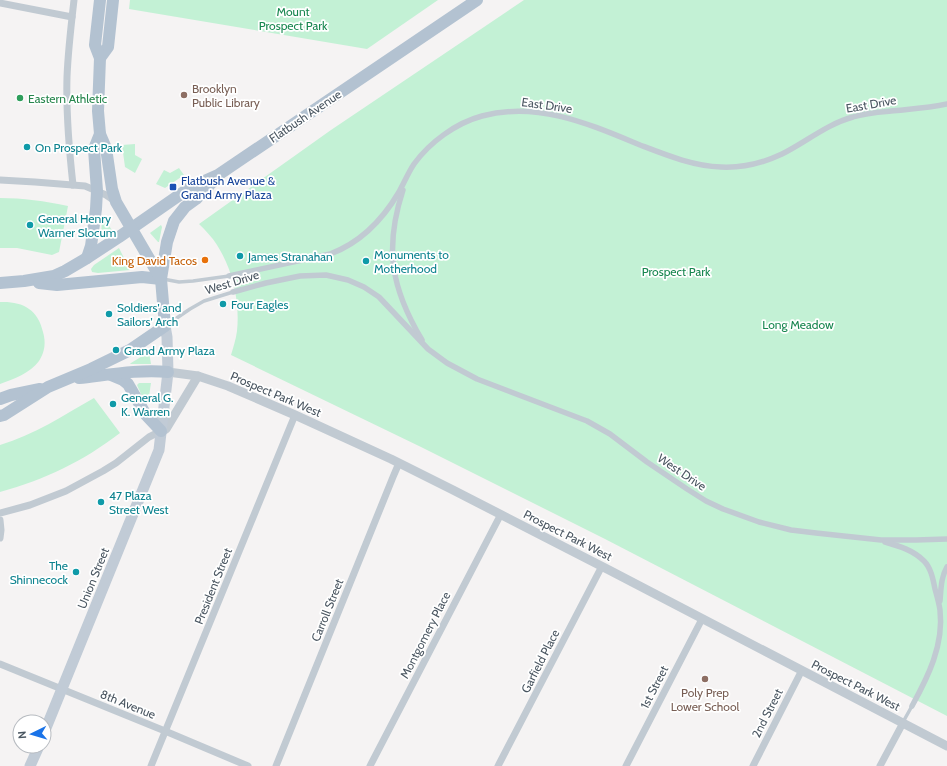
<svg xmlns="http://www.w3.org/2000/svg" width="947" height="766" font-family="Cabin,sans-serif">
	<rect width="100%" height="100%" fill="#f5f3f3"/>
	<g fill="#c3f1d5">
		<polygon points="130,0 438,0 367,49 129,9"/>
		<path d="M524,0H947V716L605,539L421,447L231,355C233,348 236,339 237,331C240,302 233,270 217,245C212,237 206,231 199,224L331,130Z"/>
		<polygon points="135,144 135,155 142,159 135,173 125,167 122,145"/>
		<polygon points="179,168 184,175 165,188 156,184 164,170 170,173"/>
		<path d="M0,198C23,198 45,201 68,206L59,252L52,255L17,248H0Z"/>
		<polygon points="102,219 106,222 112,230 101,237"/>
		<polygon points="161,225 162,227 159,242 158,242 150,233"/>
		<polygon points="119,248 130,270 98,273 92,272 91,269 94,265"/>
		<path d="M0,302C22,301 38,309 43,332C46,342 45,352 39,361C30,373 14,379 0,384Z"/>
		<polygon points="149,352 151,364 130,364 131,363"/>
		<polygon points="139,383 151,383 148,403 147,404 145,403 137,385"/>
		<path d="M94,398L120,433C82,462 46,479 0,492V445C34,435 64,415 94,398Z"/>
	</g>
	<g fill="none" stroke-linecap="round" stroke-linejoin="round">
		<g stroke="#c1cad2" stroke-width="3.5">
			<polyline points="163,279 179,282 193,281 229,276"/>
			<polyline points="168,324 190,309 204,301 233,292"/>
			<polyline points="903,722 912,706"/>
		</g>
		<g stroke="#c1cad2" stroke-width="5.5">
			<path d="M403,190C384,248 391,288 422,340"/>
			<path d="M229,276L330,254C360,243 383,219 399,192C404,183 408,173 414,164C430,142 456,123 482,116C538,101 589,124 640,145C666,155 693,166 721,167C742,168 763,163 782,154C806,142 827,124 853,117C865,113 879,112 891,111C910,109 929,108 947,104"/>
			<polyline points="233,292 266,283 300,276 326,275 348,280 364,287 379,297 428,349 447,363 477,379 587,421 610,434 647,462 687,489 706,501 723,509 759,522 791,530 816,533 881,540 916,540 947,539"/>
			<path d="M885,542C899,546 913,550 924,561C931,568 933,579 935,589C937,596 939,603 940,610C944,645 928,677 912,706"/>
			<path d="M940,601C941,589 941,577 947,567"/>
		</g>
		<g stroke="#c1cad2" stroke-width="7">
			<polyline points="0,3 72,17"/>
			<polyline points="0,180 35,182 85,186 106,195 115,201"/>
			<path d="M73,185C69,149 66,113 67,77C68,51 71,26 74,0"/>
			<polyline points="0,513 30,505 66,491 103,471 116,463 149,437 161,431"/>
			<polyline points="0,520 1,530 0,538"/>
			<polyline points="0,664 165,731 248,766"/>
			<polyline points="151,766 295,415"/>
			<polyline points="276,766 393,477 399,463"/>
			<polyline points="370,766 501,514"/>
			<polyline points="498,766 602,566"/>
			<polyline points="626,766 702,619"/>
			<polyline points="753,766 802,670"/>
			<polyline points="880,766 903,723"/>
		</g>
		<g stroke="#c1cad2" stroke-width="9">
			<polyline points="168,372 198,376 228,386 295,415 391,459 453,490 609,570 947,746"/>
			<polyline points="161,431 166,429 198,376"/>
		</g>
		<g stroke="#c1cbd6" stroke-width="11">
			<polyline points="44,733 159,450 168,372 167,337 165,326"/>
			<polyline points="30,766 39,746"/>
		</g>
		<g stroke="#b3c2d1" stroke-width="12">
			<polyline points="100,58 108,47 113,0"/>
			<polyline points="87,258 91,246 96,209 97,191 94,149 100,134 98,111 100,58 95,45 100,0"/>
			<polyline points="161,279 167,242 174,221 185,207 196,199 215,179"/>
			<polyline points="0,283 24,281 54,276 65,271 87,258 119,237 191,187 218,175 477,0"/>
			<polyline points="39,283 57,285 142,277 161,279"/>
			<polyline points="111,375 123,380 128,384 146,415 161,431"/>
			<path d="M79,378C107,375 140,369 168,372"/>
			<polyline points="0,399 11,395 40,389"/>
			<polyline points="0,416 4,415 48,387 91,369 130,350 165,326 161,279 116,202 112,189 106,148 100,134"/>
		</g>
	</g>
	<g fill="#8d6e63" stroke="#fff" stroke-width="1.5">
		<circle cx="184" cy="95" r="4"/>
		<circle cx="705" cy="679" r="4"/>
	</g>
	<circle fill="#2e9e5b" stroke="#fff" stroke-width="1.5" cx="20" cy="98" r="4"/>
	<g fill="#0f9aa8" stroke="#fff" stroke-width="1.5">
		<circle cx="27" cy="147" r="4"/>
		<circle cx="30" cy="225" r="4"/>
		<circle cx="240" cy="256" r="4"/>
		<circle cx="366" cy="261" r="4"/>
		<circle cx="223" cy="304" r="4"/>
		<circle cx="109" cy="314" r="4"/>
		<circle cx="116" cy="350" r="4"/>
		<circle cx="113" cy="404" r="4"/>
		<circle cx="101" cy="502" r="4"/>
		<circle cx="76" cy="572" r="4"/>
	</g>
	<rect fill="#1a4fb4" stroke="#fff" stroke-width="1.5" x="169" y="183" width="8" height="8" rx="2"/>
	<circle fill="#e8710a" stroke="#fff" stroke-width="1.5" cx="205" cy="260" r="4"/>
	<g text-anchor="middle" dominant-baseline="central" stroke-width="3.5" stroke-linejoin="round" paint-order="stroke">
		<g font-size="12" fill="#17864f" stroke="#fff">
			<text x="293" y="11">Mount<tspan x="293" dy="14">Prospect Park</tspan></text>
			<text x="676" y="271">Prospect Park</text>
			<text x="798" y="324">Long Meadow</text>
		</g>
		<g font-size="12" fill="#785e54" stroke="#fff" text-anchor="start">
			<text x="192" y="88">Brooklyn<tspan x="192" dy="14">Public Library</tspan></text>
			<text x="705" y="692" text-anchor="middle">Poly Prep<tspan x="705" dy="14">Lower School</tspan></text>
		</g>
		<g font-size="12" fill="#27864d" stroke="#fff" text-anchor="start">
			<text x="28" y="98">Eastern Athletic</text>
		</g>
		<g font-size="12" fill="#4a5661" stroke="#fff">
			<text transform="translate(871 104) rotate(-10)">East Drive</text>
			<text transform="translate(547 105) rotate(8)">East Drive</text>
			<text transform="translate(305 116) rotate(-34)">Flatbush Avenue</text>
			<text transform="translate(232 282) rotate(-17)">West Drive</text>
			<text transform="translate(276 394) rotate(23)">Prospect Park West</text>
			<text transform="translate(682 472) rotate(34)">West Drive</text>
			<text transform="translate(568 535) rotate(27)">Prospect Park West</text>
			<text transform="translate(93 578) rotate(-68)">Union Street</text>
			<text transform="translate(213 586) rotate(-68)">President Street</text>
			<text transform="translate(327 610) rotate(-68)">Carroll Street</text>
			<text transform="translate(425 635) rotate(-63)">Montgomery Place</text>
			<text transform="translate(540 661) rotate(-63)">Garfield Place</text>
			<text transform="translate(856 685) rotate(27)">Prospect Park West</text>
			<text transform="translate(654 687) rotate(-63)">1st Street</text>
			<text transform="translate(128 704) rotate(22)">8th Avenue</text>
			<text transform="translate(767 713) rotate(-63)">2nd Street</text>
		</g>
		<g font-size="12" fill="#0d838f" stroke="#fff" text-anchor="start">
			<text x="35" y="147">On Prospect Park</text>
			<text x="38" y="218">General Henry<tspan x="38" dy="14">Warner Slocum</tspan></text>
			<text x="374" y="254">Monuments to<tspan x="374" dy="14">Motherhood</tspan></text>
			<text x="248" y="256">James Stranahan</text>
			<text x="231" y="304">Four Eagles</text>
			<text x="117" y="307">Soldiers' and<tspan x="117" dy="14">Sailors' Arch</tspan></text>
			<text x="124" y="350">Grand Army Plaza</text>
			<text x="121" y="397">General G.<tspan x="121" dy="14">K. Warren</tspan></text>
			<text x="109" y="495">47 Plaza<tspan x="109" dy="14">Street West</tspan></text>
			<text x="68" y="565" text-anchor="end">The<tspan x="68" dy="14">Shinnecock</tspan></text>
		</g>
		<g font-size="12" fill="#164399" stroke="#fff" text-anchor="start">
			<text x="181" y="180">Flatbush Avenue &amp;<tspan x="181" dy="14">Grand Army Plaza</tspan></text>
		</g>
		<g font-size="12" fill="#c56008" stroke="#fff" text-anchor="end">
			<text x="197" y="260">King David Tacos</text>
		</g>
	</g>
	<g transform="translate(32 734) rotate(265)"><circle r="19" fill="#ffffff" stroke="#b7bbc0"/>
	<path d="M0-3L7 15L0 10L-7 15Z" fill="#1a73e8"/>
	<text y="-6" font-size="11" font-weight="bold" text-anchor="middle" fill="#4a5661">N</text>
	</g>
</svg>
